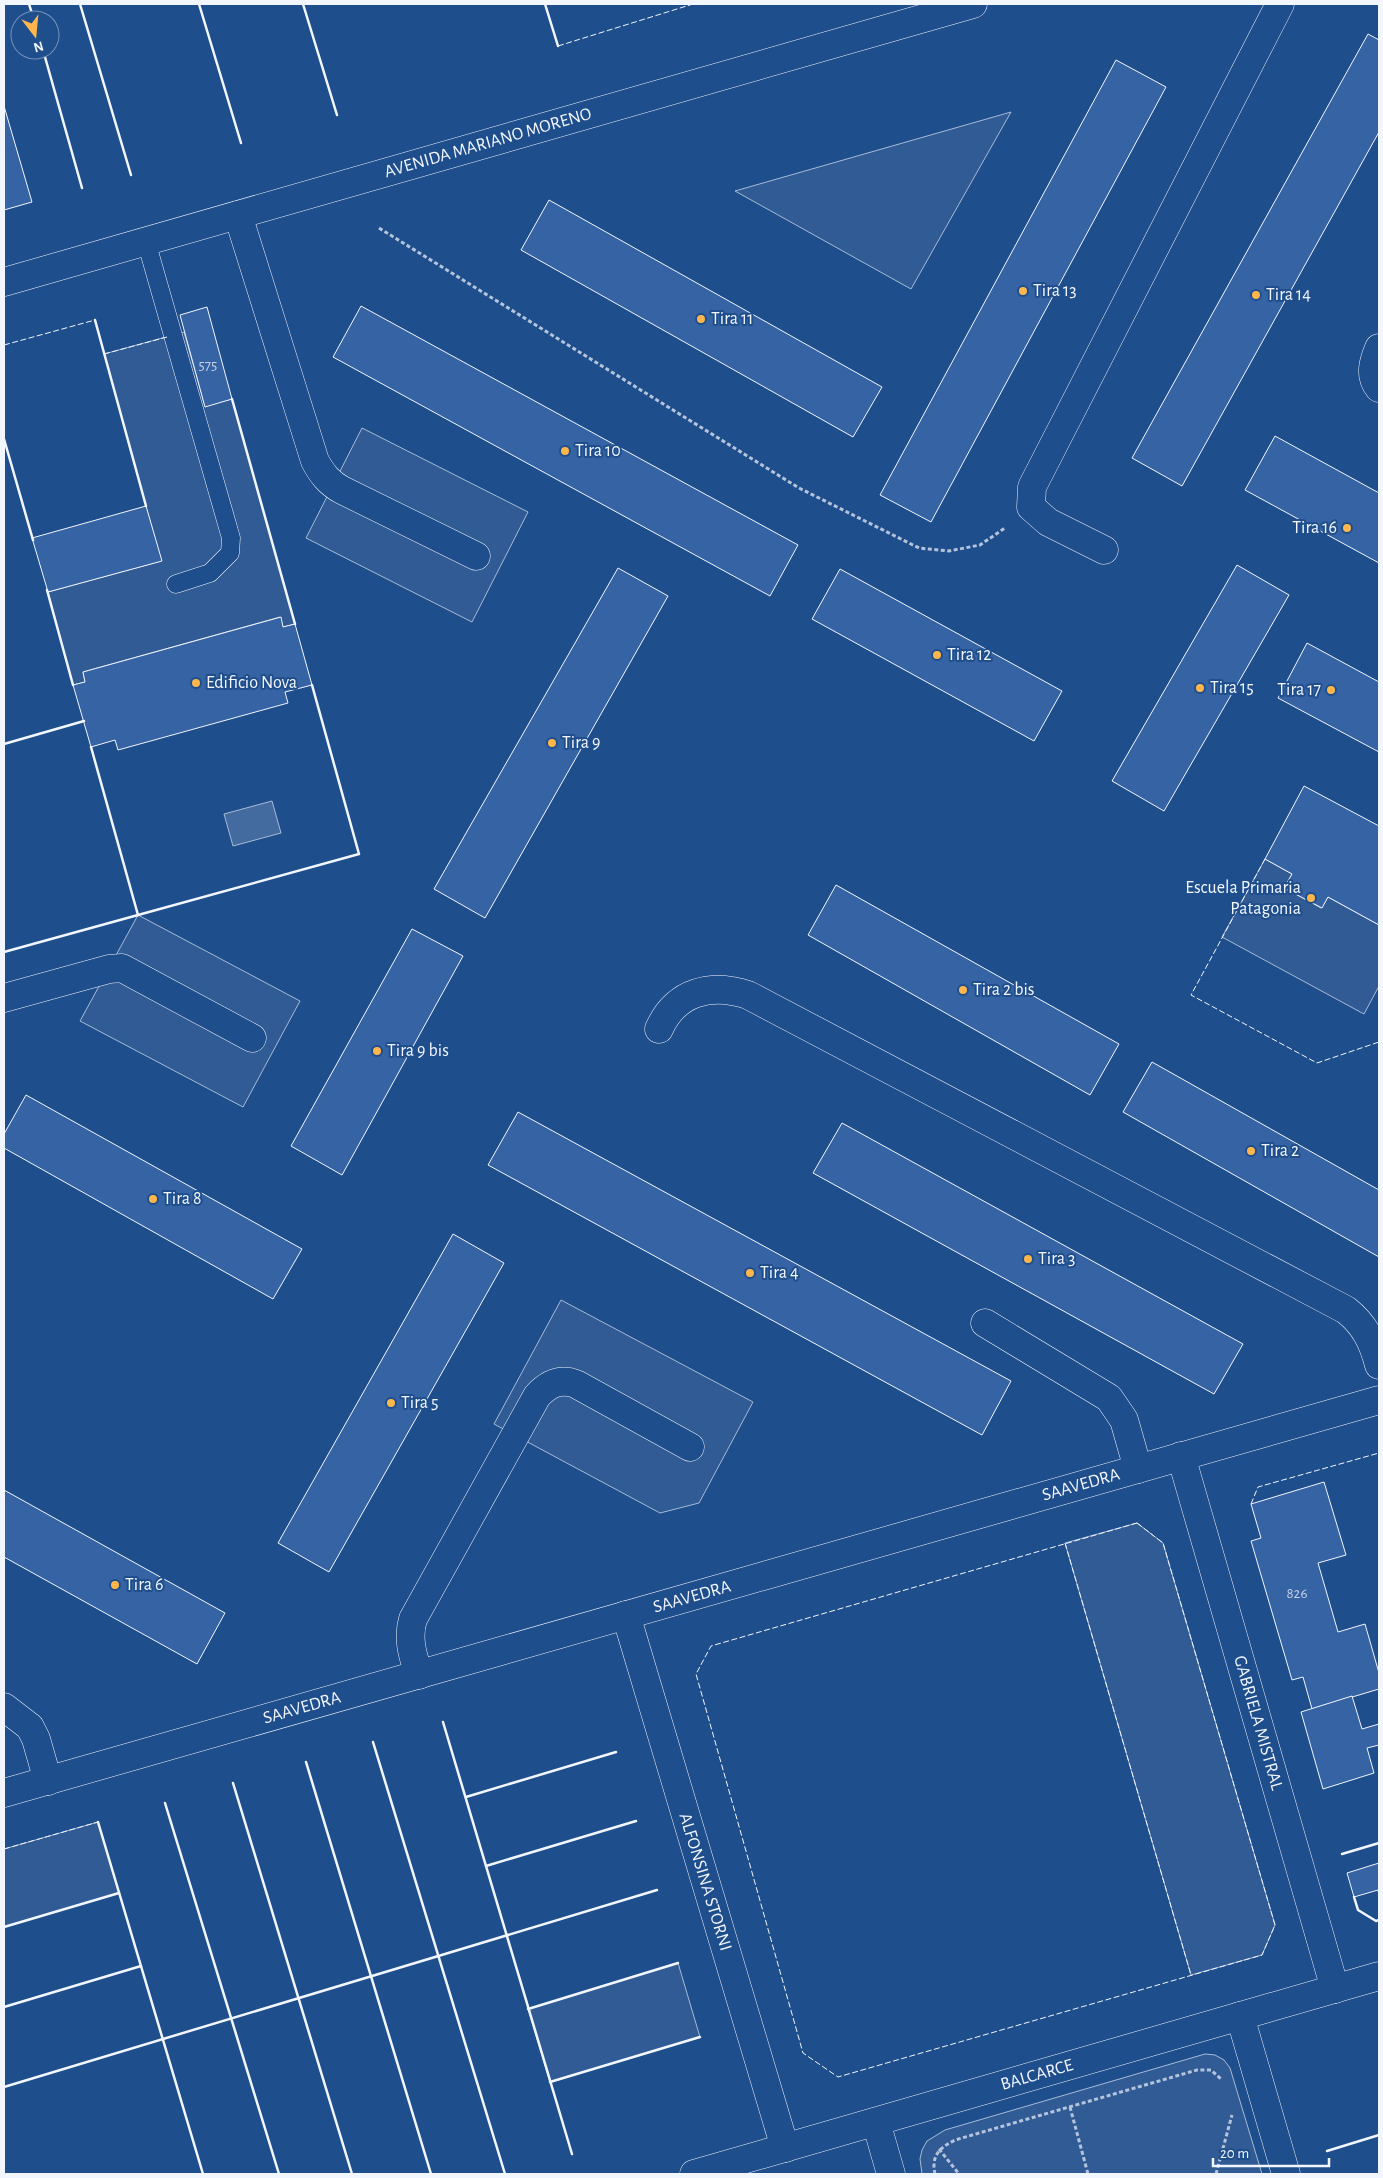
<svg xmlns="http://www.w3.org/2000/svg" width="1383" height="2178" font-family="'Alegreya Sans',sans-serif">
	<rect width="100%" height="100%" fill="#1f4e8c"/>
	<g fill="#305b95" stroke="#a8bbd7">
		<polygon points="1011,112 911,289 735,191"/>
		<polygon points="184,332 205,406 232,399 295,624 283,627 280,617 83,672 85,682 73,685 48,592 161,561 104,354"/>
		<polygon points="362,428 528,512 472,622 306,538"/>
		<polygon points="1265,859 1292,874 1285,888 1321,908 1328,897 1379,925 1379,986 1364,1014 1222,937"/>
		<polygon points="138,915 300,1001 243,1107 80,1021"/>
		<polygon points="561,1300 753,1402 699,1503 660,1513 494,1424"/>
		<polygon points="1137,1523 1163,1543 1275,1925 1262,1955 1191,1975 1065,1543"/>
		<polygon points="98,1822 119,1893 4,1927 4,1849"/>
		<polygon points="678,1963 700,2037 550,2082 528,2009"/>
		<polygon points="1205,2054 1215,2055 1224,2060 1230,2068 1262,2174 922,2174 920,2159 922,2150 927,2141 945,2130"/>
	</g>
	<polygon fill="#446ba0" stroke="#a8bbd7" points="272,801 281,833 233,846 224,814"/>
	<g fill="#3563a3" stroke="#f2f6ff">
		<polygon points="1368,34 1379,40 1379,132 1182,486 1132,458"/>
		<polygon points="1116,60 1166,87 931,522 880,495"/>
		<polygon points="4,106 32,202 4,210"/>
		<polygon points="549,200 882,387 853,437 521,250"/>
		<polygon points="361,306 798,545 770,596 333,357"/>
		<polygon points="207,307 232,399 205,407 180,315"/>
		<polygon points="1275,436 1379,493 1379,563 1245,490"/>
		<polygon points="146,506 162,561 48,592 32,538"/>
		<polygon points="1237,565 1289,595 1164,811 1112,781"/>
		<polygon points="618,568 668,596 485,918 434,889"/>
		<polygon points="840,569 1062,691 1034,741 812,619"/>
		<polygon points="281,617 283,627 295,624 312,685 285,692 288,703 118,750 115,740 91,747 73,685 85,682 83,672"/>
		<polygon points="1307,643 1379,682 1379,752 1278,698"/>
		<polygon points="1304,786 1379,826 1379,925 1328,897 1322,908 1284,888 1292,874 1265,859"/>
		<polygon points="836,885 1119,1044 1090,1095 808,935"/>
		<polygon points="412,929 463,956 342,1175 291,1146"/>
		<polygon points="1152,1062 1379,1190 1379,1257 1123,1112"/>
		<polygon points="26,1095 302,1249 273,1299 4,1148 4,1134"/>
		<polygon points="518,1112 1011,1381 982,1435 488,1165"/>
		<polygon points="842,1123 1243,1344 1214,1394 813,1173"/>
		<polygon points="453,1234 504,1263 329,1572 278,1543"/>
		<polygon points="1324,1482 1346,1555 1318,1563 1338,1632 1365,1624 1379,1673 1379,1689 1312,1709 1303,1677 1292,1680 1251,1541 1261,1538 1251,1504"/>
		<polygon points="4,1490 225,1613 197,1664 4,1557"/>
		<polygon points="1352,1696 1362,1729 1379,1724 1379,1745 1367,1748 1374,1773 1323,1789 1301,1712"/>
		<polygon points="1379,1863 1379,1896 1378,1890 1354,1897 1347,1873"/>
	</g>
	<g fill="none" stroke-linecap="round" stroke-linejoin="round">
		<defs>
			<polyline id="lane" points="146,241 231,538 230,553 210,573 176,584"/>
			<g id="street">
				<path d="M238,215L315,461C322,474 329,483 342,490L476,556"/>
				<path d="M1379,348C1373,362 1369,376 1379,388"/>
				<polyline points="1104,550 1048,522 1031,507 1032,487 1280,4"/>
				<polyline points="4,998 109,969 122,968 252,1038"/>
				<path d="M659,1029C676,991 711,983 748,995L1346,1310C1365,1325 1373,1342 1379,1365"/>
				<polyline points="985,1323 1109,1398 1124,1420 1138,1469"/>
				<polyline points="1181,1456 1335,1989"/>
				<polyline points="626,1615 785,2148"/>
				<path d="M419,1675C413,1656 407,1639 413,1619L537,1396C548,1384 560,1378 576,1384L690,1447"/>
				<polyline points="4,1707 30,1727 36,1739 48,1781"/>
				<polyline points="1240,2016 1286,2174"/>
				<polyline points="876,2122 891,2174"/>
				<polyline points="694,2174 1379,1976"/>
			</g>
			<polyline id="secondary" points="4,1793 1379,1400"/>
			<polyline id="primary" points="4,282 973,4"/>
		</defs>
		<use href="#lane" stroke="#f2f6ff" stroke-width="19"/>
		<use href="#street" stroke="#f2f6ff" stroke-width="29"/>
		<use href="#secondary" stroke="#f2f6ff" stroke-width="29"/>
		<use href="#primary" stroke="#f2f6ff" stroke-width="29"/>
		<g stroke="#b3c4dc" stroke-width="3" stroke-dasharray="4 2.5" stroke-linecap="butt">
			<polyline points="379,228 799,488 919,548 949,551 980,545 1005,528"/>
			<polyline points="1070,2107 1088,2174"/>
			<polyline points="939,2149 959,2174"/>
			<path d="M935,2174C931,2156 939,2148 955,2140L1197,2070H1211L1221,2079"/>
			<polyline points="1216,2174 1232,2115"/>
		</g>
		<use href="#lane" stroke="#1f4e8c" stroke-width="18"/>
		<use href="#street" stroke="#1f4e8c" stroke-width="28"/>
		<use href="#secondary" stroke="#1f4e8c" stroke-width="28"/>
		<use href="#primary" stroke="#1f4e8c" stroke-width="28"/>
		<g stroke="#f2f6ff" stroke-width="1" stroke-dasharray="6 2.5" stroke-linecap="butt">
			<polyline points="558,46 693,4"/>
			<polyline points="4,345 95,320"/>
			<polyline points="104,354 167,337"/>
			<polyline points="1265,859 1191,995 1317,1063 1379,1042"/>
			<polyline points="1251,1504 1258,1487 1379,1453"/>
			<polygon points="1137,1523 1163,1543 1275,1925 1262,1955 838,2077 803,2053 696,1674 711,1646"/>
			<polyline points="1065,1543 1191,1975"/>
			<polyline points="4,1849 98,1822"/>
		</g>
		<g stroke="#f2f6ff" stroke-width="2.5">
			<polyline points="29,4 34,20"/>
			<polyline points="80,4 131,175"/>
			<polyline points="199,4 241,143"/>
			<polyline points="303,4 337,115"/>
			<polyline points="545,4 558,46"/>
			<polyline points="43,50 82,188"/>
			<polyline points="95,320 146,506"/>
			<polyline points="232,399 295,624"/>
			<polyline points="4,439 33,540"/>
			<polyline points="47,590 73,685"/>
			<polyline points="4,744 84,721"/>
			<polyline points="91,747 138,915 359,854 312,685"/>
			<polyline points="4,952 138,915"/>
			<polyline points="443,1722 572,2154"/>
			<polyline points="373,1742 505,2174"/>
			<polyline points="306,1762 431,2174"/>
			<polyline points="233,1783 352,2174"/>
			<polyline points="466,1797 616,1752"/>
			<polyline points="165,1803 279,2174"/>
			<polyline points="98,1822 203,2174"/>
			<polyline points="1342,1854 1379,1843"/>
			<polyline points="486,1866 636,1821"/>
			<polyline points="1354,1897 1358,1910 1376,1921 1379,1920"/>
			<polyline points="4,1927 119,1893"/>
			<polyline points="4,2007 141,1966"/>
			<polyline points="528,2009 678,1963"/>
			<polyline points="550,2082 700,2037"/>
			<polyline points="4,2087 657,1890"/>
			<polyline points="1327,2151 1379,2135"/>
		</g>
	</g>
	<g fill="#ffb74d" stroke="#1f4e8c" stroke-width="2">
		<circle cx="1023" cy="291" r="5"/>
		<circle cx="1256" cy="295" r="5"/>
		<circle cx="701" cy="319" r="5"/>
		<circle cx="565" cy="451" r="5"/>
		<circle cx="1347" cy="528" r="5"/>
		<circle cx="937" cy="655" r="5"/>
		<circle cx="196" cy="683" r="5"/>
		<circle cx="1200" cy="688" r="5"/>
		<circle cx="1331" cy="690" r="5"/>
		<circle cx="552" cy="743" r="5"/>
		<circle cx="1311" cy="898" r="5"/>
		<circle cx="963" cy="990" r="5"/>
		<circle cx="377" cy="1051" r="5"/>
		<circle cx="1251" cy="1151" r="5"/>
		<circle cx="153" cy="1199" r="5"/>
		<circle cx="1028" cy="1259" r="5"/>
		<circle cx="750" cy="1273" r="5"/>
		<circle cx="391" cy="1403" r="5"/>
		<circle cx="115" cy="1585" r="5"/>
	</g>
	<g text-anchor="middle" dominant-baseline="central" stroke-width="4" stroke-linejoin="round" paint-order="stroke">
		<g font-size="15" fill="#c3d1e8">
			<text x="208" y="365">575</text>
			<text x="1297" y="1593">826</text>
		</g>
		<g font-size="18" fill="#f2f6ff" stroke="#1f4e8c">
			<text transform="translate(488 143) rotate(-16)">AVENIDA MARIANO MORENO</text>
			<text transform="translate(1081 1485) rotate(-16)">SAAVEDRA</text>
			<text transform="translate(692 1597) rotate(-16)">SAAVEDRA</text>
			<text transform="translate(302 1708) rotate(-16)">SAAVEDRA</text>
			<text transform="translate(1258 1723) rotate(74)">GABRIELA MISTRAL</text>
			<text transform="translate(705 1882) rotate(73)">ALFONSINA STORNI</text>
			<text transform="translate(1037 2075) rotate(-16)">BALCARCE</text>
		</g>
		<g font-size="18" fill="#f2f6ff" stroke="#1f4e8c" text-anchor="start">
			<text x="1033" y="291">Tira 13</text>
			<text x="1266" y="295">Tira 14</text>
			<text x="711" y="319">Tira 11</text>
			<text x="575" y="451">Tira 10</text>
			<text x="1337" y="528" text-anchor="end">Tira 16</text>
			<text x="947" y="655">Tira 12</text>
			<text x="206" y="683">Edificio Nova</text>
			<text x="1210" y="688">Tira 15</text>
			<text x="1321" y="690" text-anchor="end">Tira 17</text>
			<text x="562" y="743">Tira 9</text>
			<text x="1301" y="888" text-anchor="end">Escuela Primaria<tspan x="1301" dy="21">Patagonia</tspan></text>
			<text x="973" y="990">Tira 2 bis</text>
			<text x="387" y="1051">Tira 9 bis</text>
			<text x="1261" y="1151">Tira 2</text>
			<text x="163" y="1199">Tira 8</text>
			<text x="1038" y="1259">Tira 3</text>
			<text x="760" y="1273">Tira 4</text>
			<text x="401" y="1403">Tira 5</text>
			<text x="125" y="1585">Tira 6</text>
		</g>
	</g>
	<rect width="1383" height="2178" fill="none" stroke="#f2f6ff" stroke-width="10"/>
	<g transform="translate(35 35) rotate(164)"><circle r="24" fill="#1f4e8c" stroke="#7391ba"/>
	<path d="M0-4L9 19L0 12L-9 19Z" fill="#ffb74d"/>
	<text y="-8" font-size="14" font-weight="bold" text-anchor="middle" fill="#f2f6ff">N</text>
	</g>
	<path d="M1213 2158v8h116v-8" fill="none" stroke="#f2f6ff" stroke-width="2.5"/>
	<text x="1220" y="2158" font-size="15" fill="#f2f6ff" stroke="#1f4e8c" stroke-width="4" paint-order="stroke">20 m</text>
</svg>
